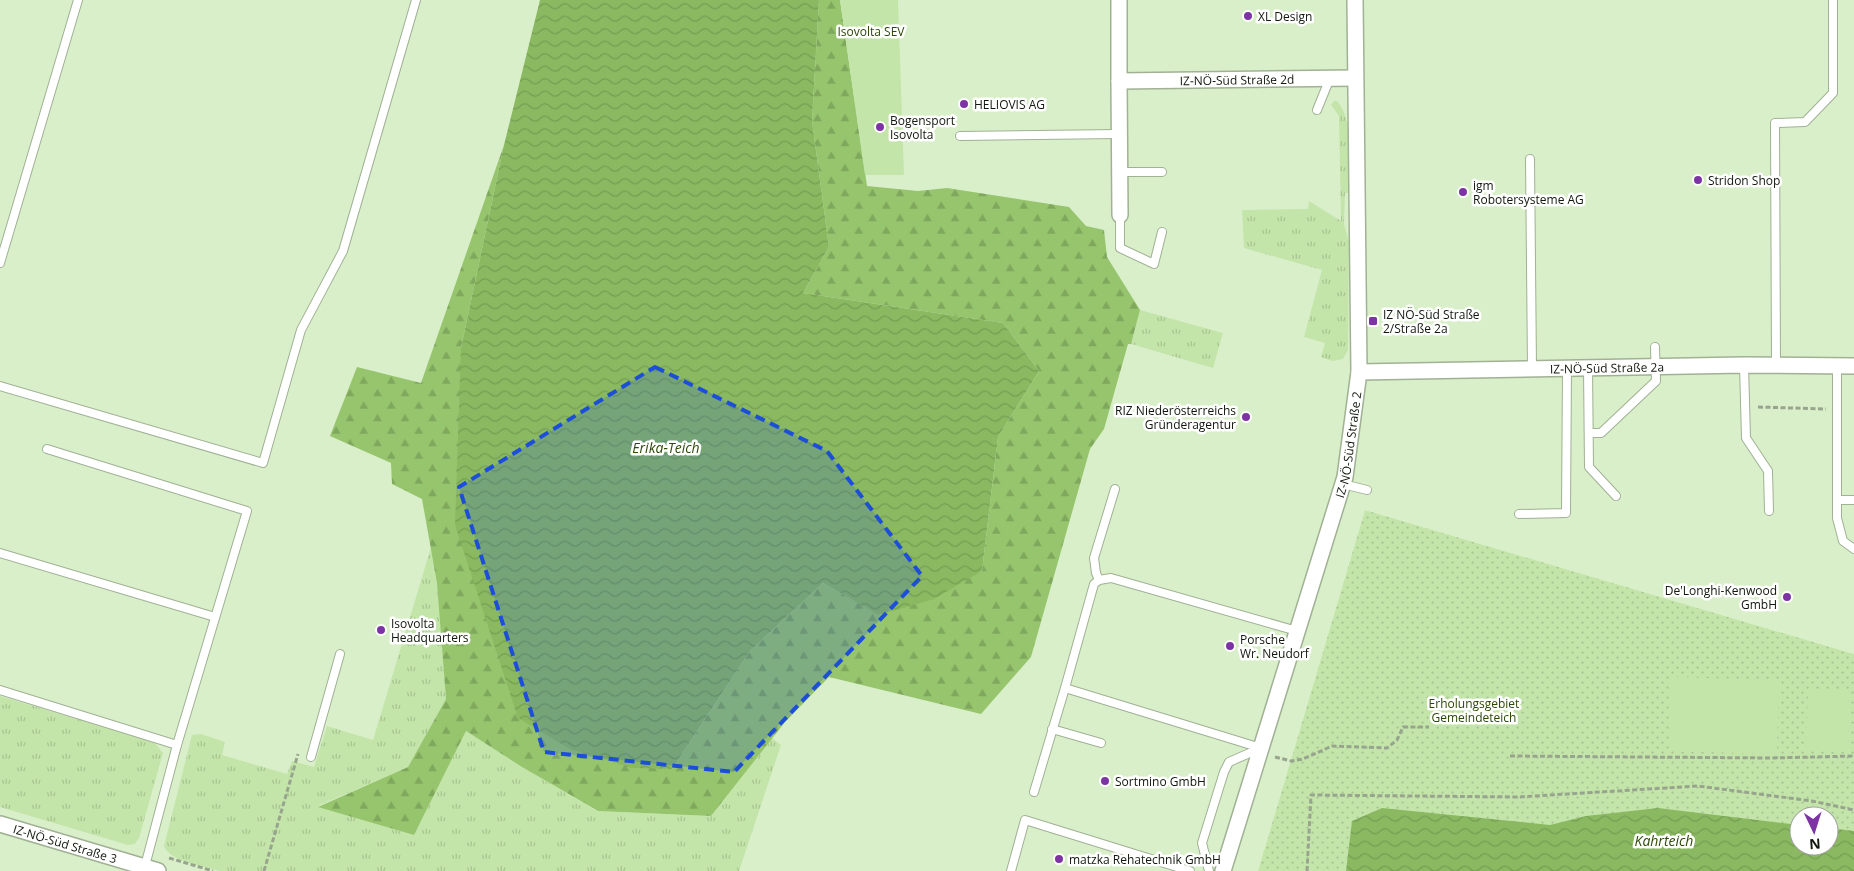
<svg xmlns="http://www.w3.org/2000/svg" width="1854" height="871" font-family="'Open Sans',sans-serif">
	<defs>
		<pattern id="grass-tufts" width="24" height="20" patternUnits="userSpaceOnUse" patternTransform="scale(1.25)"><rect width="24" height="20" fill="#c4e5aa"/><path d="M3 7l-1-3M5 7V3M7 7l1-3M15 17l-1-3M17 17v-4M19 17l1-3" fill="none" stroke="#a7c491"/></pattern>
		<pattern id="forest-firs" width="22" height="20" patternUnits="userSpaceOnUse" patternTransform="scale(1.25)"><rect width="22" height="20" fill="#96c56d"/><path d="M5 1l3.5 6h-7zM16 11l3.5 6h-7z" fill="#80a85d"/></pattern>
		<pattern id="park-dots" width="8" height="8" patternUnits="userSpaceOnUse" patternTransform="scale(1.25)"><rect width="8" height="8" fill="#c4e5aa"/><path d="M2 2h.1M6 6h.1" fill="none" stroke="#a7c491" stroke-width="1.8" stroke-linecap="round"/></pattern>
		<pattern id="water-waves" width="16" height="10" patternUnits="userSpaceOnUse" patternTransform="scale(1.25)"><rect width="16" height="10" fill="#8ab961"/><path d="M0 5q4-4 8 0t8 0" fill="none" stroke="#769e53"/></pattern>
	</defs>
	<rect width="100%" height="100%" fill="#e9fbdc"/>
	<polygon fill="#d9efc9" points="0,0 1854,0 1854,654 1365,510 1258,871 0,871"/>
	<g fill="url(#grass-tufts)">
		<path d="M1334,101H1337C1355,121 1349,166 1349,193H1345L1344,224L1349,242L1348,350L1343,359L1333,361L1321,357L1325,343L1304,337L1322,270L1244,248L1242,210L1308,209L1309,201L1341,221L1339,116L1331,105Z"/>
		<polygon points="1140,310 1223,333 1213,368 1131,344"/>
		<path d="M435,534L446,699L408,767L318,806L414,835L466,731L522,767L597,811L711,816L772,738L781,745L739,871H220C205,867 169,861 164,846L192,735L201,734L225,742L222,755L287,774L292,761L314,767L327,726L373,740Z"/>
		<polygon points="0,696 154,742 163,753 139,838 135,844 128,845 0,807"/>
	</g>
	<polygon fill="url(#forest-firs)" points="819,0 840,0 867,186 918,191 947,188 1069,207 1086,226 1104,230 1107,257 1140,310 1131,344 1128,344 1104,429 1090,449 1031,657 981,714 829,677 785,722 711,816 598,811 522,767 466,731 414,835 318,807 408,767 446,699 437,583 422,499 392,484 391,463 330,436 357,367 421,383 504,145 461,348 672,769 750,651 823,583 880,615 982,571 998,437 1039,371 1003,323 803,293 829,247 812,121"/>
	<path fill="url(#park-dots)" fill-rule="evenodd" d="M1365,510L1854,654V871H1258ZM1799,816H1829V846H1799Z"/>
	<g fill="#c4e5aa">
		<polygon points="840,0 898,0 904,175 865,175"/>
		<polygon points="1671,677 1779,680 1777,754 1669,751"/>
		<polygon points="1808,690 1851,691 1849,752 1806,751"/>
	</g>
	<g fill="url(#water-waves)">
		<polygon points="540,0 819,0 812,121 829,247 803,293 1003,323 1039,371 998,437 982,571 934,599 879,615 823,583 750,651 672,769 632,768 570,749 518,718 455,525 461,348 504,145"/>
		<polygon points="1382,808 1550,825 1586,816 1658,808 1799,825 1799,846 1829,846 1829,828 1854,831 1854,871 1346,871 1352,821"/>
	</g>
	<g fill="none" stroke-linecap="round" stroke-linejoin="round">
		<defs>
			<g id="service">
				<polyline points="1317,110 1330,78"/>
				<polyline points="960,136 1119,134"/>
				<polyline points="1530,159 1532,369"/>
				<polyline points="1119,172 1162,172"/>
				<polyline points="1120,215 1120,248 1154,264 1162,232"/>
				<polyline points="0,263 78,0"/>
				<polyline points="1744,365 1746,438 1768,471 1769,511"/>
				<polyline points="1776,365 1775,123 1805,122 1833,93 1833,0"/>
				<polyline points="1837,366 1837,518 1843,541 1854,549"/>
				<polyline points="1588,368 1589,467 1616,496"/>
				<polyline points="0,386 263,463 301,330 343,251 416,0"/>
				<polyline points="1589,433 1601,433 1656,381 1655,347"/>
				<polyline points="47,449 247,511 177,745 145,866"/>
				<polyline points="1343,484 1367,490"/>
				<polyline points="1837,500 1854,500"/>
				<polyline points="1519,514 1566,513 1567,368"/>
				<polyline points="0,553 215,617"/>
				<polyline points="1099,580 1096,573 1094,558 1115,489"/>
				<polyline points="0,690 177,745"/>
				<polyline points="1052,729 1101,743"/>
				<polyline points="1261,748 1065,688 1094,584 1099,580 1111,578 1297,631"/>
				<polyline points="311,757 340,654"/>
				<polyline points="1034,792 1065,688"/>
				<polyline points="1011,871 1025,820 1190,871"/>
				<polyline points="1209,871 1202,843 1224,772 1229,762 1261,748"/>
			</g>
			<g id="minor">
				<path id="s1" d="M1119,0V81L1355,78"/>
				<polyline points="1119,81 1120,215"/>
				<path id="s2" d="M1359,372L1744,365L1854,366"/>
				<path id="s3" d="M0,824L158,871"/>
				<path id="s4" d="M1223,871L1345,477L1359,372L1355,0"/>
			</g>
		</defs>
		<use href="#service" stroke="#a0b194" stroke-width="10"/>
		<use href="#minor" stroke="#a0b194" stroke-width="18"/>
		<g stroke="#98a58e" stroke-width="3" stroke-dasharray="5 2.5" stroke-linecap="butt">
			<polyline points="1758,407 1826,409"/>
			<polyline points="1510,756 1772,758 1854,756"/>
			<polyline points="1275,757 1291,761 1303,759 1332,746 1387,748 1397,740 1403,727 1429,727"/>
			<polyline points="169,858 213,871"/>
			<polyline points="264,871 298,754"/>
			<polyline points="1307,871 1311,795 1518,797 1698,786 1812,801 1854,810"/>
		</g>
		<use href="#service" stroke="#fff" stroke-width="8"/>
		<use href="#minor" stroke="#fff" stroke-width="15"/>
	</g>
	<path fill="#1d4ed8" fill-opacity="0.2" stroke="#1d4ed8" stroke-width="4" stroke-dasharray="10 6" stroke-linejoin="round" d="M655,367L827,451L922,576L734,772L544,752L459,487Z"/>
	<g fill="#7e33a5" stroke="#fff" stroke-width="2">
		<circle cx="1248" cy="16" r="5"/>
		<circle cx="964" cy="104" r="5"/>
		<circle cx="880" cy="127" r="5"/>
		<circle cx="1698" cy="180" r="5"/>
		<circle cx="1463" cy="192" r="5"/>
		<rect x="1368" y="316" width="10" height="10" rx="2.5"/>
		<circle cx="1246" cy="417" r="5"/>
		<circle cx="1787" cy="597" r="5"/>
		<circle cx="381" cy="630" r="5"/>
		<circle cx="1230" cy="646" r="5"/>
		<circle cx="1105" cy="781" r="5"/>
		<circle cx="1059" cy="859" r="5"/>
	</g>
	<g text-anchor="middle" dominant-baseline="central" stroke-width="5" stroke-linejoin="round" paint-order="stroke">
		<g font-size="12" fill="#11170c" stroke="#fff" text-anchor="start">
			<text x="1258" y="16">XL Design</text>
			<text x="974" y="104">HELIOVIS AG</text>
			<text x="890" y="120">Bogensport<tspan x="890" dy="14">Isovolta</tspan></text>
			<text x="1708" y="180">Stridon Shop</text>
			<text x="1473" y="185">igm<tspan x="1473" dy="14">Robotersysteme AG</tspan></text>
			<text x="1383" y="314">IZ NÖ-Süd Straße<tspan x="1383" dy="14">2/Straße 2a</tspan></text>
			<text x="1236" y="410" text-anchor="end">RIZ Niederösterreichs<tspan x="1236" dy="14">Gründeragentur</tspan></text>
			<text x="1777" y="590" text-anchor="end">De'Longhi-Kenwood<tspan x="1777" dy="14">GmbH</tspan></text>
			<text x="391" y="623">Isovolta<tspan x="391" dy="14">Headquarters</tspan></text>
			<text x="1240" y="639">Porsche<tspan x="1240" dy="14">Wr. Neudorf</tspan></text>
			<text x="1115" y="781">Sortmino GmbH</text>
			<text x="1069" y="859">matzka Rehatechnik GmbH</text>
		</g>
		<g font-size="12" fill="#2b4807" stroke="#fff">
			<text x="871" y="31">Isovolta SEV</text>
			<text x="1474" y="703">Erholungsgebiet<tspan x="1474" dy="14">Gemeindeteich</tspan></text>
		</g>
		<g font-size="12" fill="#11170c" stroke="#fff">
			<text stroke="none"><textPath href="#s1" startOffset="199">IZ-NÖ-Süd Straße 2d</textPath></text>
			<text stroke="none"><textPath href="#s2" startOffset="248">IZ-NÖ-Süd Straße 2a</textPath></text>
			<text stroke="none"><textPath href="#s4" startOffset="445">IZ-NÖ-Süd Straße 2</textPath></text>
			<text stroke="none"><textPath href="#s3" startOffset="68">IZ-NÖ-Süd Straße 3</textPath></text>
		</g>
		<g font-size="14" font-style="italic" fill="#2d4a0a" stroke="#fff">
			<text x="666" y="447">Erika-Teich</text>
			<text x="1664" y="840">Kahrteich</text>
		</g>
	</g>
	<g transform="translate(1814 831) rotate(176)"><circle r="24" fill="#ffffff" stroke="#a0a29e"/>
	<path d="M0-4L9 19L0 12L-9 19Z" fill="#7e33a5"/>
	<text y="-8" font-size="14" font-weight="bold" text-anchor="middle" fill="#11170c">N</text>
	</g>
</svg>
